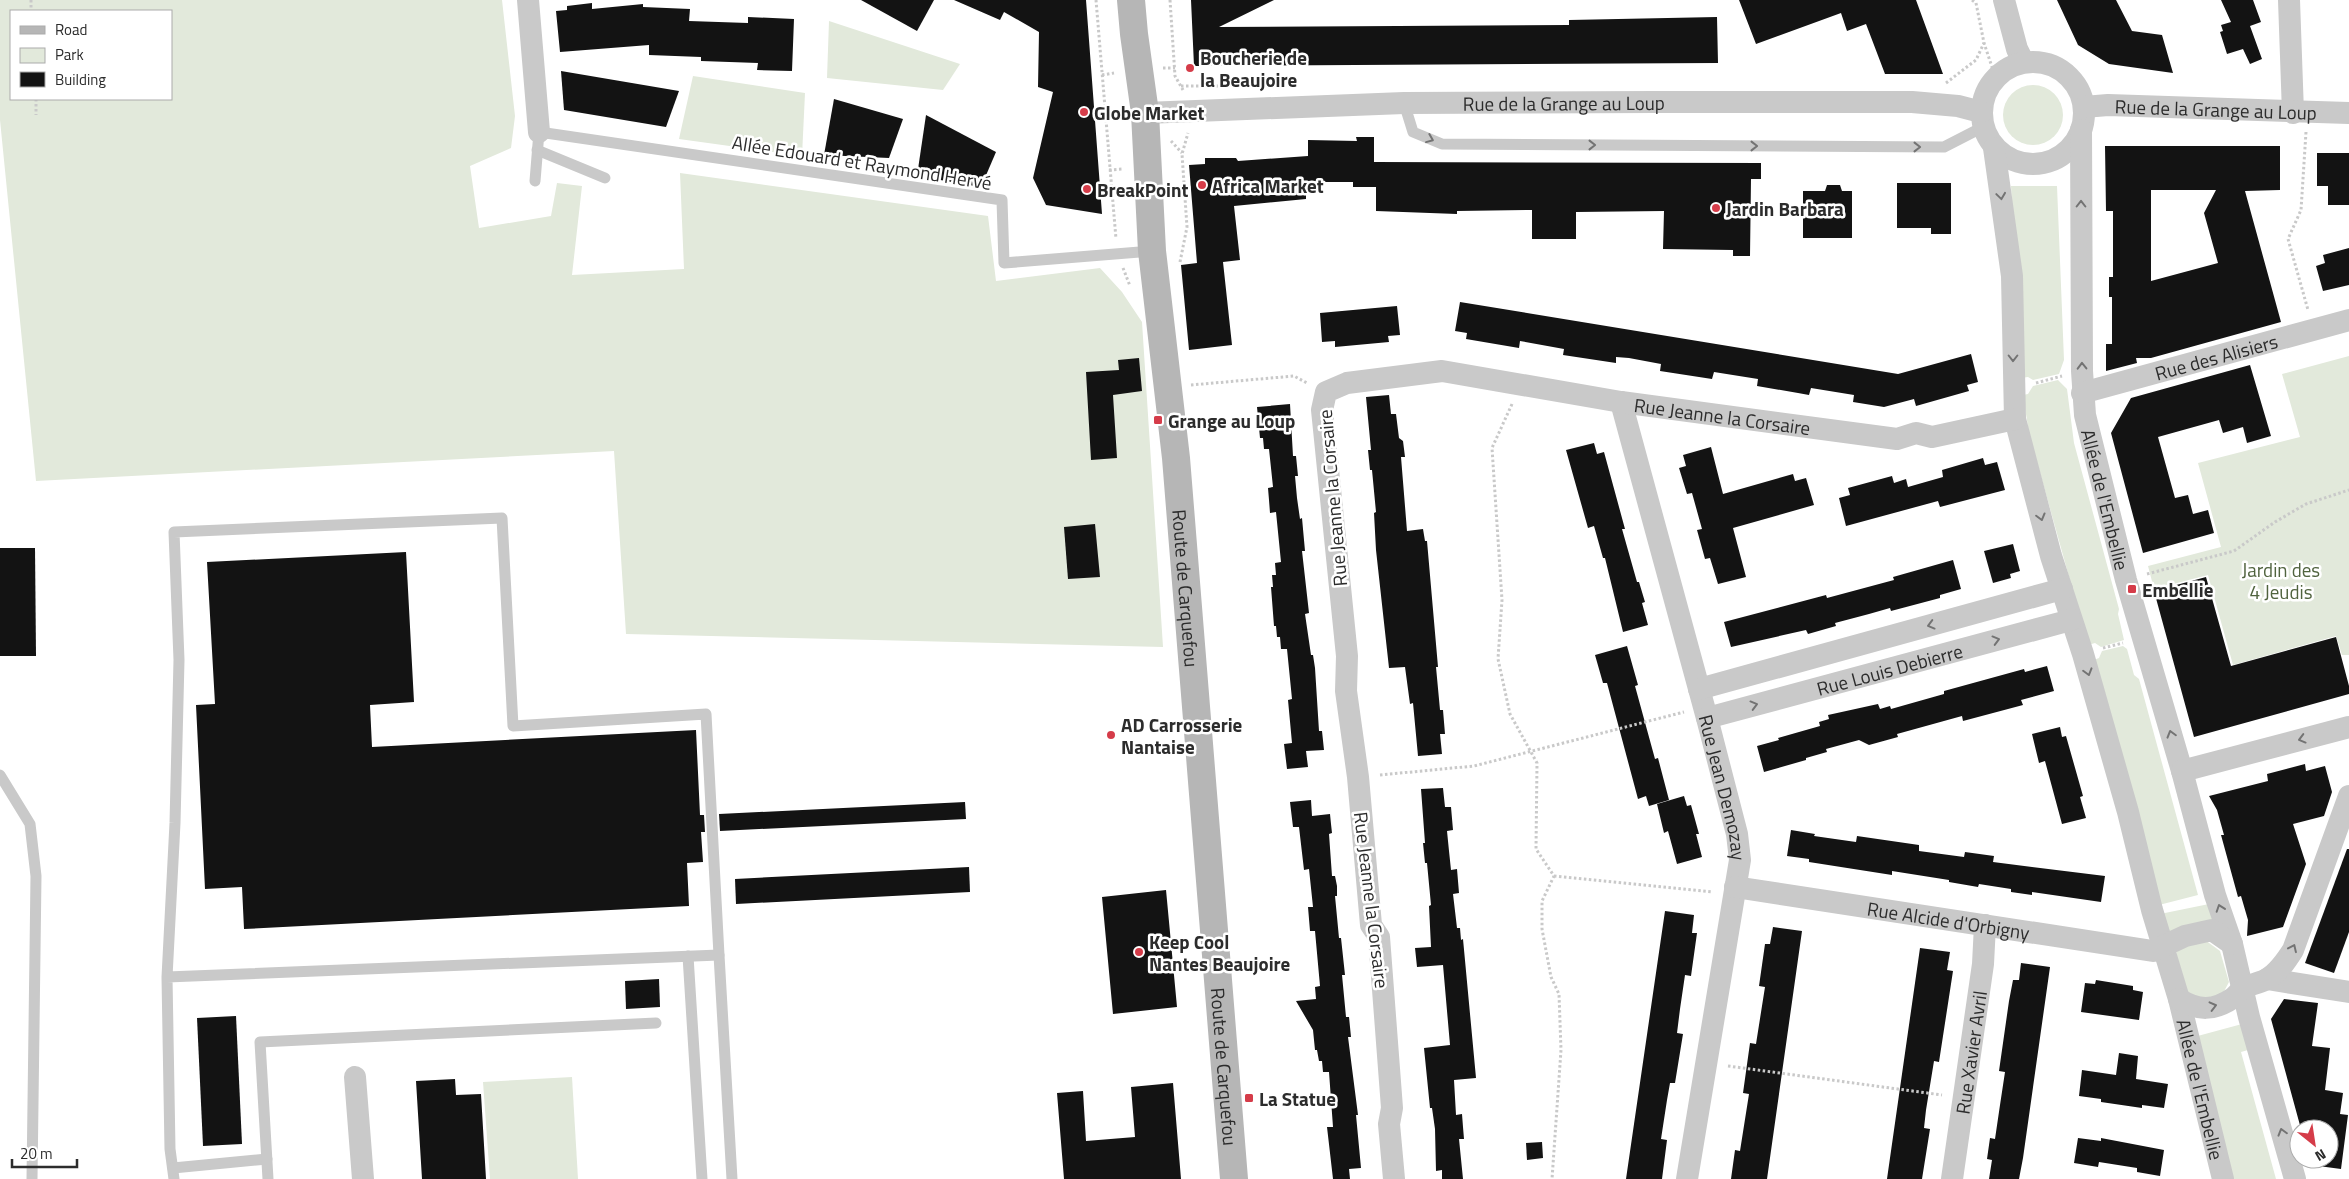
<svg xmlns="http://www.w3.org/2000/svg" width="2349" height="1179" font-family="'Titillium Web',sans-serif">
	<rect width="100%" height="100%" fill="#fff"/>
	<g fill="#e2e9db" fill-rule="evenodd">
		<path d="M0,0H502L515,116L511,148L470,166L479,228L551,216L557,183L582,186L572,275L684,269L680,173L988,216L996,281L1100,268L1122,292L1142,322L1163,647L626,634L614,451L36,481L0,120ZM11,11H171V99H11Z"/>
		<polygon points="829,21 960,64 943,90 827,78"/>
		<polygon points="693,76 805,93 802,156 679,139"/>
		<circle cx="2033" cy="115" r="30"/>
		<polygon points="2011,186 2057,186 2064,360 2059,374 2033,380 2028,377 2021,378"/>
		<polygon points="2349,356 2349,655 2342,655 2336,636 2233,665 2208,575 2154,589 2148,566 2221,547 2198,463 2300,437 2282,374"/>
		<polygon points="2058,380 2067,389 2074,443 2119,609 2118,614 2124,640 2101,647 2095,643 2088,645 2029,433 2023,395 2028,394 2033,386"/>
		<polygon points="2123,646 2127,649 2134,675 2139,679 2198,895 2159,905 2091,661 2099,658 2102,651"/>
		<polygon points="2209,904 2213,919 2168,932 2160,914"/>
		<polygon points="2205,940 2220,951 2229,982 2221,997 2191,999 2174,964 2177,950"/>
		<polygon points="2242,1024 2248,1050 2241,1052 2276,1179 2231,1179 2194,1037"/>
		<polygon points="572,1077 578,1179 490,1179 483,1082"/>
	</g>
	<g fill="#131313" fill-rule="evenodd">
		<polygon points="861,0 934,0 917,31"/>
		<polygon points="954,0 1086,0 1102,214 1046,205 1033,178 1053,92 1038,87 1039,32 1004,12 1000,20"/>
		<polygon points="1191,0 1274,0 1219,27 1569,25 1569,20 1717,17 1718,63 1194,66"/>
		<polygon points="1739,0 1916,0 1943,74 1885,74 1866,24 1847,31 1841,13 1756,44"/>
		<polygon points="2057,0 2116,0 2132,31 2162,35 2173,73 2109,64 2078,45"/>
		<polygon points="2221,0 2253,0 2261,22 2250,26 2262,59 2250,64 2243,49 2227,54 2220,32 2223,31 2221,25 2231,22"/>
		<polygon points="592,3 592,9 643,4 643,7 690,9 689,21 748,23 748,17 794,19 792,71 757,70 758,63 701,61 701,57 649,55 649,45 560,52 556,11 567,10 567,6"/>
		<polygon points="561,71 679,91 666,127 564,110"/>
		<polygon points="834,99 903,119 889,158 824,155"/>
		<polygon points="926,115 996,152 981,187 917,176"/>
		<polygon points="1356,137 1374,137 1374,162 1761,163 1761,179 1751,179 1750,256 1733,256 1733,250 1663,249 1664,211 1576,212 1576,239 1532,239 1532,210 1457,211 1457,214 1376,211 1376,187 1353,187 1353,182 1306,182 1306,199 1234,206 1240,260 1223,262 1232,345 1189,350 1181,265 1197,263 1189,165 1205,164 1205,158 1236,158 1238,161 1308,156 1308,140 1357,141"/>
		<path d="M2105,146H2280V190L2245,191L2281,322L2151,358H2136L2137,363L2106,371V344H2112V297H2109V277H2113V211H2106ZM2151,190H2216L2204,213L2218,263L2151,281Z"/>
		<polygon points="2317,153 2349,153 2349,205 2328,205 2328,186 2317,186"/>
		<polygon points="1897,183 1951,183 1951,234 1931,234 1931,228 1897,228"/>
		<polygon points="1827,185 1840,185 1842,191 1852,191 1852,238 1803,238 1803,191 1825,191"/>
		<polygon points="2349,248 2349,285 2323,291 2316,266 2325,263 2323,255"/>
		<polygon points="1460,302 1898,374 1971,354 1978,382 1967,385 1969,391 1916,406 1914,399 1884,407 1853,402 1854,395 1811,388 1809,395 1798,393 1757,386 1758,379 1714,372 1712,379 1660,371 1661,364 1629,358 1616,357 1616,363 1563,355 1564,349 1520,341 1519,348 1466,339 1467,333 1455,331"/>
		<polygon points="1397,306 1400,335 1388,336 1389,342 1335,347 1335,341 1322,342 1320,313"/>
		<polygon points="1139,358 1142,391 1113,395 1117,458 1091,460 1086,372 1119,370 1118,360"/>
		<polygon points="2250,365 2271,436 2247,443 2243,427 2223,433 2219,420 2158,437 2175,498 2188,495 2193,514 2208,510 2214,533 2143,553 2111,433 2131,398"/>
		<polygon points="1389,395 1391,414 1396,414 1399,438 1403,441 1405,457 1401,457 1407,531 1423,529 1425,541 1427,541 1438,667 1436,667 1440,710 1443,710 1445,734 1440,734 1442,754 1418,756 1413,703 1410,704 1405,667 1389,668 1376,550 1374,513 1376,512 1372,470 1370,470 1368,450 1371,450 1366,397"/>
		<polygon points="1290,404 1293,456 1296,456 1298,476 1295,476 1297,498 1300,519 1302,518 1305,551 1302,551 1309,613 1305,614 1311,655 1313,655 1315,668 1319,731 1322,731 1324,750 1306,751 1308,767 1287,769 1284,744 1292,743 1288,700 1292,699 1287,649 1281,649 1280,637 1277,637 1276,626 1274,626 1271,587 1273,587 1272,575 1276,575 1275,563 1281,562 1276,512 1270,513 1269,500 1268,488 1273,487 1269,449 1264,449 1263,438 1260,438 1257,407"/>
		<polygon points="1594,443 1597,454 1604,452 1625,529 1622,529 1637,582 1639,582 1645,602 1642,603 1648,625 1623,632 1605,558 1603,558 1594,526 1588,528 1566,450"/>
		<polygon points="1711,447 1723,494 1793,474 1795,481 1806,478 1814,505 1733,528 1746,577 1718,584 1710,558 1705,559 1697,530 1702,529 1692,493 1687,494 1679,468 1686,466 1683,455"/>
		<polygon points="1983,458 1985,465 1997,462 2005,490 1940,507 1938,501 1846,526 1839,498 1850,495 1848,488 1892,476 1894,483 1906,479 1908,487 1943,477 1942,470"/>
		<polygon points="1095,524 1100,577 1068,579 1064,527"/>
		<polygon points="2013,544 2020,571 2010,574 2011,578 1993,583 1984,551"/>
		<polygon points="0,548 35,548 36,656 0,656"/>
		<polygon points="406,552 414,702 370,705 372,747 696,730 700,815 704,815 705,832 701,832 703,862 687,863 689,906 244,929 242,887 205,889 196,705 215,704 207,562"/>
		<polygon points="1953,560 1961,589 1940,595 1940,598 1891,611 1890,608 1869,614 1835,623 1836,626 1808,634 1806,630 1731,647 1724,622 1826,595 1827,598 1894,580 1893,577"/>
		<polygon points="2206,577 2231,666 2336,637 2349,686 2349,694 2194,737 2154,591"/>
		<polygon points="1627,646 1638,685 1635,686 1655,759 1658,758 1669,800 1649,806 1646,796 1638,799 1607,683 1603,683 1595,655"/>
		<polygon points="2047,666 2054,691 2021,700 2023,705 1963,721 1962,716 1897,734 1898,737 1869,745 1859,740 1826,749 1827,752 1806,758 1806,760 1764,772 1757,746 1779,740 1778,738 1820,726 1819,722 1829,719 1828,715 1878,704 1880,709 1890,706 1891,709 1944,694 1944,691 2024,669 2025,672"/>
		<polygon points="2060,727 2062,737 2066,736 2083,796 2080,797 2086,818 2062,824 2045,761 2039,763 2032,734"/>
		<polygon points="2305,764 2306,771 2325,766 2332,792 2324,816 2293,824 2306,864 2283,927 2247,936 2248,920 2241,896 2238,897 2221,835 2224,835 2217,810 2209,796 2268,781 2267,774"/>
		<polygon points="1443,788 1445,807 1451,807 1453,830 1447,831 1449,851 1451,870 1457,869 1459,893 1453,894 1457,928 1460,928 1461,940 1463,939 1476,1078 1454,1080 1456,1115 1462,1114 1463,1127 1464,1139 1459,1139 1463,1179 1442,1179 1442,1170 1436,1171 1435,1129 1432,1108 1430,1108 1424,1048 1450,1045 1443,965 1417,967 1415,948 1431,947 1429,906 1431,905 1427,863 1425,863 1423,843 1425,843 1421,789"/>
		<polygon points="1684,796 1687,806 1691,805 1699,834 1696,834 1702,857 1677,864 1668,831 1664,833 1657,804"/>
		<polygon points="1311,800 1312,816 1330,814 1331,824 1332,833 1329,834 1332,876 1335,876 1337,886 1337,896 1335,896 1339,938 1341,938 1345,975 1342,975 1346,1017 1349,1017 1351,1037 1348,1037 1358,1115 1356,1115 1361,1168 1349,1169 1350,1179 1333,1179 1327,1127 1333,1127 1329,1072 1323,1072 1322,1061 1319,1061 1317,1050 1315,1050 1313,1030 1296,1001 1316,999 1315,987 1320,986 1315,931 1310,931 1308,907 1313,907 1309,869 1304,870 1299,827 1293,827 1290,802"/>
		<polygon points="965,802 966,819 720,831 719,814"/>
		<polygon points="1791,830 1815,834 1814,836 1856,842 1857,836 1919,845 1919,851 1964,857 1965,852 1994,856 1993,862 2105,876 2101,902 2032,892 2032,895 2011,892 2011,889 1979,884 1978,887 1949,882 1949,880 1892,871 1892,875 1809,862 1809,859 1787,856"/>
		<polygon points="2347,849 2349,849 2349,932 2334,973 2305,963"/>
		<polygon points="969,867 970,892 736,904 735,879"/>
		<polygon points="1166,890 1177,1007 1113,1014 1102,897"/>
		<polygon points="1665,911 1694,915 1692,933 1697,933 1691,976 1685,975 1680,1009 1677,1033 1683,1034 1675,1083 1670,1083 1667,1100 1661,1139 1667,1140 1662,1179 1626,1179"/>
		<polygon points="1773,927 1802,931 1767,1179 1731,1179 1735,1150 1740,1151 1749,1094 1743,1093 1750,1043 1756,1044 1765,987 1759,986 1765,944 1770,944"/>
		<polygon points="1920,948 1950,952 1947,970 1953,971 1939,1062 1934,1061 1926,1110 1924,1128 1930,1129 1922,1179 1887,1179"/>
		<polygon points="2021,963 2050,967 2023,1158 2019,1179 1989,1179 1992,1160 1987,1159 1990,1138 1995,1139 2000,1105 2005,1072 1999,1071 2009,1001 2013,980 2019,980"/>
		<polygon points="659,979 660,1007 626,1009 625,981"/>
		<polygon points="2096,980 2133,986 2133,990 2143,992 2139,1020 2081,1012 2085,983 2095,984"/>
		<polygon points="2284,999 2318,1003 2312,1046 2330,1048 2325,1090 2343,1093 2340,1114 2348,1115 2341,1169 2311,1165 2310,1159 2329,1159 2329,1129 2301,1129 2271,1019"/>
		<polygon points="236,1016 242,1144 203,1146 197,1018"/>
		<polygon points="2119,1053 2138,1056 2136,1079 2168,1084 2164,1108 2142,1105 2142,1108 2101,1102 2101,1099 2079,1096 2082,1070 2116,1075"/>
		<polygon points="455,1079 456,1095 481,1094 486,1179 422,1179 416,1081"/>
		<polygon points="1173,1083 1181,1179 1064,1179 1057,1093 1083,1091 1086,1141 1135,1137 1131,1087"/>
		<polygon points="2078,1138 2101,1141 2101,1138 2164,1150 2160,1176 2137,1172 2137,1168 2099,1162 2098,1167 2074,1163"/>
		<polygon points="1542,1142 1543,1158 1527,1160 1526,1143"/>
	</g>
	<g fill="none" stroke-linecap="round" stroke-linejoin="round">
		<g stroke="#c9c9c9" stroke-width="3" stroke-dasharray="2.5 2.5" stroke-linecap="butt">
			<polyline points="31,0 31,11"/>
			<polyline points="1096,0 1116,239"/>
			<polyline points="1170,0 1175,76 1183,90"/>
			<polyline points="1972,0 1976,3 1984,43 1996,79"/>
			<polyline points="1163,68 1175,68"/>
			<polyline points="1102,75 1114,73"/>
			<polyline points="1946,83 1976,60 1984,43"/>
			<polyline points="1181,86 1218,86"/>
			<polyline points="36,99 36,115"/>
			<polyline points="2306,132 2301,210 2288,239 2308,310"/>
			<polyline points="1171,141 1182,153"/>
			<polyline points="1109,170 1123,169"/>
			<polyline points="1180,262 1187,227 1182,154 1188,133"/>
			<polyline points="1123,268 1130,286"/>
			<polyline points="2036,383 2062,376"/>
			<polyline points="1191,385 1294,376 1307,383"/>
			<polyline points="1512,404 1492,448 1502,600 1498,659 1510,714 1537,763 1536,849 1554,876 1542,901 1542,929 1551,977 1559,994 1561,1050 1552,1179"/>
			<polyline points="2147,574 2234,551 2275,522 2306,504 2349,490"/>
			<polyline points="2103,648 2123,643"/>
			<polyline points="1380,775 1474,766 1684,712"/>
			<polyline points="1554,876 1713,892"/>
			<polyline points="1728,1066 1942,1095"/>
		</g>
		<g stroke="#c9c9c9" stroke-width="11">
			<polyline points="1404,103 1413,132 1442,144 1944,147 1983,127"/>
			<polyline points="537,150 605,178"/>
			<polyline points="535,181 539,132 1002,200 1004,263 1152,251"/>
			<polyline points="0,775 30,824 36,876 32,1179"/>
			<polyline points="719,955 732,1179"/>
			<polyline points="688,956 702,1179"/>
			<polyline points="167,977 719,955 706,714 513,726 502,518 174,532 179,660 175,823 167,977 170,1149 174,1179"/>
			<polyline points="173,1168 267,1159"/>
			<polyline points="268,1179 260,1042 656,1023"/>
		</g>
		<g stroke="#c9c9c9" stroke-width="22">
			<polyline points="528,0 539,132"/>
			<polyline points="2004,0 2017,49 2023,61"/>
			<polyline points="2289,0 2293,113"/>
			<circle cx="2033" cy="113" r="51"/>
			<path id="s1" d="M2084,107L2108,105L2349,113"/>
			<path id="s2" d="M1145,113L1404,103L1655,102H1912L1958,106L1981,112"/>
			<path id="s3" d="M2081,130L2082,371L2085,415L2126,580L2182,771L2215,895L2232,944L2249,1017L2295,1179"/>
			<path id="s4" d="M1994,148L2012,276L2015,419L2051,556L2083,654L2128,812L2152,910L2179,999L2223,1179"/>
			<path id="s5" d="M2082,393L2349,320"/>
			<path id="s6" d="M1621,402L1707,718L1737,834L1740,860L1687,1179"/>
			<polyline points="1699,689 2062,589"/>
			<path id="s7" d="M1707,718L2071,620"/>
			<polyline points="2182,771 2349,727"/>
			<path id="s8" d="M1735,887L2153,951L2185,936L2212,930L2232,944"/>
			<polyline points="2267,979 2349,992"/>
			<path d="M2179,999C2198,1011 2214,1011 2233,998C2237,995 2240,990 2245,987C2252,984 2260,983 2267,979C2278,973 2286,961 2293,950L2349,796"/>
			<polyline points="355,1077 363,1179"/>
			<path id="s9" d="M1394,1179L1389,1124L1392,1108L1379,937L1371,925L1358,777L1346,691L1347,656L1322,410L1326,392L1347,383L1442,371L1621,402L1897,439L1916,433L1932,437L2015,419"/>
			<path id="s10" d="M1952,1179L1983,964L1985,925"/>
		</g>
		<path stroke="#b6b6b6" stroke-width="28" id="s11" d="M1131,0L1134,34L1145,113L1152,251L1176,458L1234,1179"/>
	</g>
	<defs><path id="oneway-chevron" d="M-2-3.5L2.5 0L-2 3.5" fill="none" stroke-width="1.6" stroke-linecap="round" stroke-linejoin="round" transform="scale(1.25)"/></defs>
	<g stroke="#737373">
		<use href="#oneway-chevron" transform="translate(1430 139) rotate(22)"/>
		<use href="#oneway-chevron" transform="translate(1592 145)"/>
		<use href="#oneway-chevron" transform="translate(1754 146)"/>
		<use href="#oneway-chevron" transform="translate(1917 147)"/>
		<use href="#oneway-chevron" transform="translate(2001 196) rotate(82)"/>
		<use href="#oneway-chevron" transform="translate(2081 204) rotate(-90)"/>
		<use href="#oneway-chevron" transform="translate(2013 358) rotate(90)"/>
		<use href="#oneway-chevron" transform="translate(2082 366) rotate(-91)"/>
		<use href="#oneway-chevron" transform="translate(2041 517) rotate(75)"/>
		<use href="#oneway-chevron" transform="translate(1931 625) rotate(165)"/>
		<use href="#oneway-chevron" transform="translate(1996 640) rotate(-15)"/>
		<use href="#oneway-chevron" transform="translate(2088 672) rotate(74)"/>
		<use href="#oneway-chevron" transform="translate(1754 705) rotate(-15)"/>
		<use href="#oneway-chevron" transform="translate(2171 734) rotate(-106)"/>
		<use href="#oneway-chevron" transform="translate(2302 739) rotate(165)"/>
		<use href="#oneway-chevron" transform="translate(2220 908) rotate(-109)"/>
		<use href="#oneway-chevron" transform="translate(2293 948) rotate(-65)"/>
		<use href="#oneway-chevron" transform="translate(2213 1006) rotate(-14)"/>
		<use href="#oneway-chevron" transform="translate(2282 1132) rotate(-106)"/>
	</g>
	<g fill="#d53c49" stroke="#fff" stroke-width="2">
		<circle cx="1190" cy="68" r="5"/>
		<circle cx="1084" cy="112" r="5"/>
		<circle cx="1202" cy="185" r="5"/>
		<circle cx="1087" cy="189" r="5"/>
		<circle cx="1716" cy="208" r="5"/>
		<rect x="1153" y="415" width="10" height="10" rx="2.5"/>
		<rect x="2127" y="584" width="10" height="10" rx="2.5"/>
		<circle cx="1111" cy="735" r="5"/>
		<circle cx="1139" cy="952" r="5"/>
		<rect x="1244" y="1093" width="10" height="10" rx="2.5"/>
	</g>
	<g text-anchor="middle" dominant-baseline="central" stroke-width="5" stroke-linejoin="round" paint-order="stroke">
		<g font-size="19" font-weight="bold" fill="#2c2c2c" stroke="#fff" text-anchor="start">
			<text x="1200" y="57">Boucherie de<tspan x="1200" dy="22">la Beaujoire</tspan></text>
			<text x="1094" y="112">Globe Market</text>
			<text x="1212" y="185">Africa Market</text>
			<text x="1097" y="189">BreakPoint</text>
			<text x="1726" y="208">Jardin Barbara</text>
			<text x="1168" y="420">Grange au Loup</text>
			<text x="2142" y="589">Embellie</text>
			<text x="1121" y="724">AD Carrosserie<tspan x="1121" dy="22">Nantaise</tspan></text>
			<text x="1149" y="941">Keep Cool<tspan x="1149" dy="22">Nantes Beaujoire</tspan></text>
			<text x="1259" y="1098">La Statue</text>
		</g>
		<g font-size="19" fill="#2c2c2c" stroke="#fff">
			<text stroke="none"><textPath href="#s2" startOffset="419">Rue de la Grange au Loup</textPath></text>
			<text stroke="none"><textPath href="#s1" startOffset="132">Rue de la Grange au Loup</textPath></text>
			<text transform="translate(862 162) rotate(9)">Allée Edouard et Raymond Hervé</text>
			<text stroke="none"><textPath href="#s5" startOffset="139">Rue des Alisiers</textPath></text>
			<text stroke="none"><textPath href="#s9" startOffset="1196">Rue Jeanne la Corsaire</textPath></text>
			<text transform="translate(1332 498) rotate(-95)">Rue Jeanne la Corsaire</text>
			<text stroke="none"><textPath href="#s3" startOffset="372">Allée de l'Embellie</textPath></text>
			<text stroke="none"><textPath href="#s11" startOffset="591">Route de Carquefou</textPath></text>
			<text stroke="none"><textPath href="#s7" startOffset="189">Rue Louis Debierre</textPath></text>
			<text stroke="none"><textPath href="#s6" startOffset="399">Rue Jean Demozay</textPath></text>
			<text transform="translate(1372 900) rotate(83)">Rue Jeanne la Corsaire</text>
			<text stroke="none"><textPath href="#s8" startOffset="216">Rue Alcide d'Orbigny</textPath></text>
			<text stroke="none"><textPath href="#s10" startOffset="128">Rue Xavier Avril</textPath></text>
			<text stroke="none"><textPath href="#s11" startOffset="1071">Route de Carquefou</textPath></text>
			<text stroke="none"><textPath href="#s4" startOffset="968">Allée de l'Embellie</textPath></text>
		</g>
		<g font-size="19" fill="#50633e" stroke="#fff">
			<text x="2281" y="569">Jardin des<tspan x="2281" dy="22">4 Jeudis</tspan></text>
		</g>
	</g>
	<rect x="10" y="10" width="162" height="90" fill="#ffffff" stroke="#ababab"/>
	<rect x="20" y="26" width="25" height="8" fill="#b6b6b6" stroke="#ababab"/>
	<text x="55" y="35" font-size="15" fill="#2c2c2c">Road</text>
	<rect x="20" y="48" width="25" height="15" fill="#e2e9db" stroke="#ababab"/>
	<text x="55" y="60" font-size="15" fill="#2c2c2c">Park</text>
	<rect x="20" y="72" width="25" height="15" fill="#131313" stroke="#ababab"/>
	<text x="55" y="85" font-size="15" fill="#2c2c2c">Building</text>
	<g transform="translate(2314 1144) rotate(150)"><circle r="24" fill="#ffffff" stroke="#ababab"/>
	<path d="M0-4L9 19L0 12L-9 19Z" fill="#d53c49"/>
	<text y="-8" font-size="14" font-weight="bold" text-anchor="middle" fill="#2c2c2c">N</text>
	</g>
	<path d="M12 1159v8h65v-8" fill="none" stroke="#2c2c2c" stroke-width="2.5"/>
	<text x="20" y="1159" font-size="15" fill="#2c2c2c" stroke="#ffffff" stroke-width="4" paint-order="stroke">20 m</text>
</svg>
